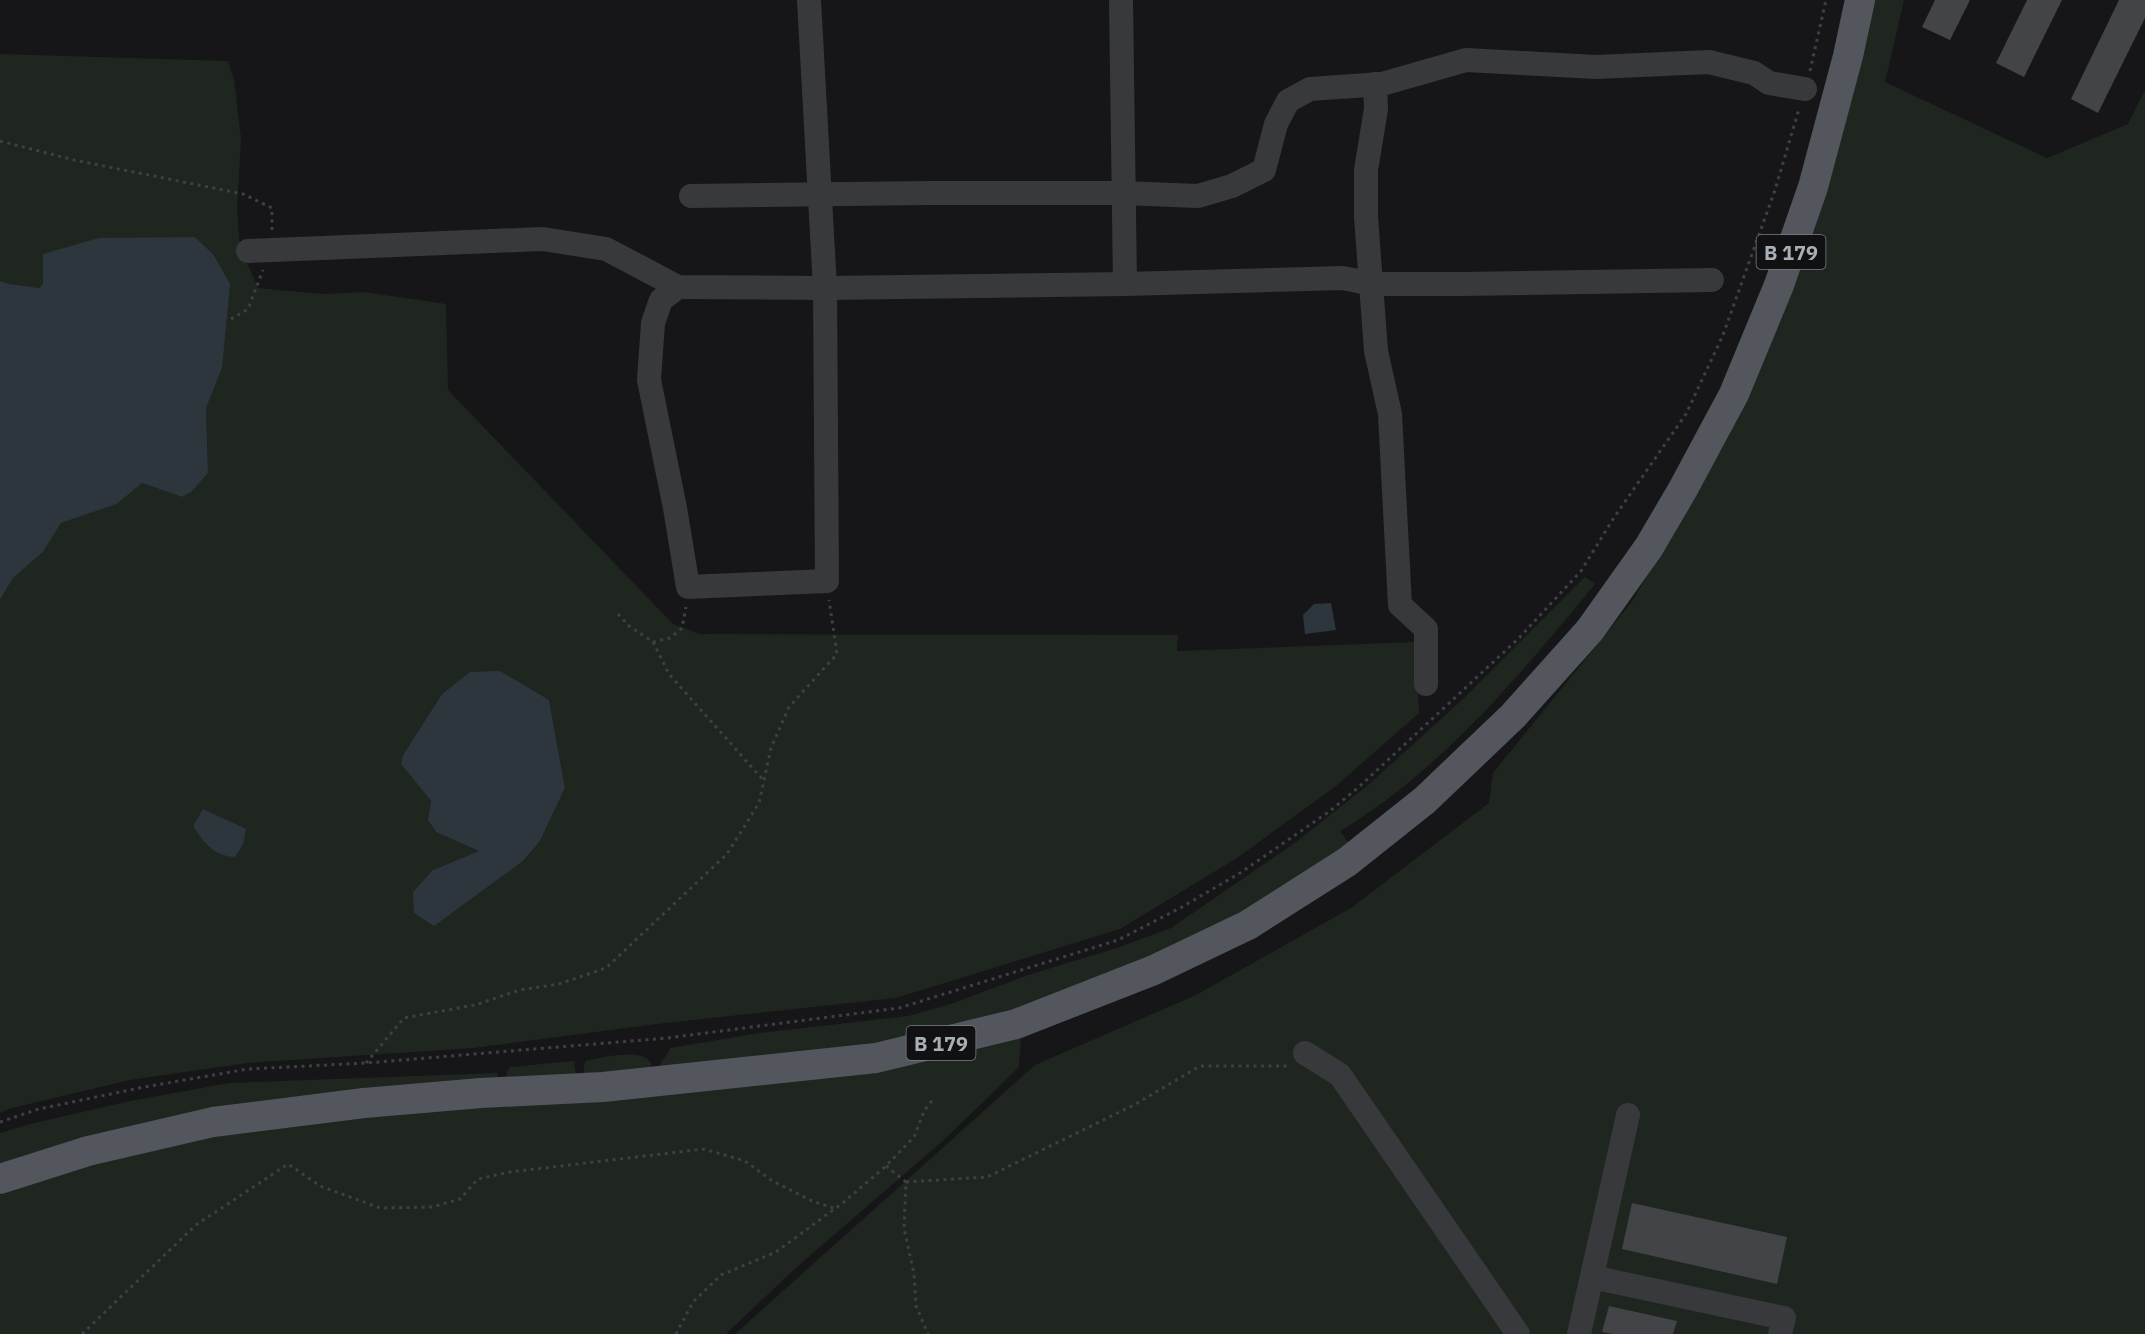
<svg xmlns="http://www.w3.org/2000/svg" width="2145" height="1334" font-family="'IBM Plex Sans',sans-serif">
	<rect width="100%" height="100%" fill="#161618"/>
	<g fill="#1e261f" fill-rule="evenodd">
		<polygon points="1873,0 1904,0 1885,82 2047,158 2128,124 2145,90 2145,1334 735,1334 1035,1065 1196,995 1351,908 1489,803 1493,773 1630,604 1668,542"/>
		<path d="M0,54L228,61L234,79L241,138L237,210L240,247L258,288L323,294L364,292L446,304L448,390L673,624L700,634L1178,635L1177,651L1416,642L1419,713L1336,786L1237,858L1120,929L896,998L657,1024L473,1048L247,1063L130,1080L12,1108L0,1113V600L13,578L43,552L61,523L117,504L142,483L182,497L208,473L206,408L222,368L213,254L195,237L99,239L39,288L9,284L0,281ZM470,672L527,688L549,700L565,788L540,841L523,861L434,925L433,870L480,851L436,832L428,820L431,801L401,764L403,755L442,694ZM203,810L245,829L235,856C213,856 204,843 193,826Z"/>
		<path d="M1585,577L1595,584C1520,675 1442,770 1340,831L1351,846C1298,882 1245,917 1188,945C1060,1008 922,1043 782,1062C758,1065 735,1066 711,1068C641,1075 570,1081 500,1085C453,1088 405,1089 358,1093C236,1102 116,1129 0,1170V1133L30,1124L130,1101L229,1083L497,1073L498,1080H506L507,1072L510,1067L574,1061L576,1075L583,1074L585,1061C601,1058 653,1044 652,1070H658C660,1061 667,1057 670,1048L759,1033L908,1016L951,1004L1025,976L1117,948L1171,928L1296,842L1368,785L1461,701Z"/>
		<polygon points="1021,1034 1019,1067 945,1139 798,1266 726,1334 0,1334 0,1195 47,1176 159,1146 247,1130"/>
	</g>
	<g fill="#2d363c">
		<polygon points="195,237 213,254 230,284 222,368 206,408 208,473 192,491 182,497 142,483 117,504 61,523 43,552 13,578 0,600 0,281 9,284 39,288 43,284 43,254 99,238"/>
		<polygon points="1331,603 1336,630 1305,634 1303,615 1314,604"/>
		<polygon points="500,671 549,700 565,788 540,841 523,861 434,926 414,913 413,892 433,870 479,851 436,832 428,820 431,801 401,764 403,755 442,694 470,672"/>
		<path d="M203,809L246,829L243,844L235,857C213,856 204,843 193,826Z"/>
	</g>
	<g fill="#434448">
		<polygon points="1935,0 1970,0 1950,40 1922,27"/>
		<polygon points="2027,0 2062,0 2024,77 1996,63"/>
		<polygon points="2119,0 2145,0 2145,18 2098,113 2071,99"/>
		<polygon points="1632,1203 1787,1237 1777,1284 1622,1249"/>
		<polygon points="1609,1306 1677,1321 1673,1334 1613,1334 1602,1332"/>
	</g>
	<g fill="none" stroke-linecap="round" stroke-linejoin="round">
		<g stroke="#3d4044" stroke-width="3" stroke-dasharray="3 4.5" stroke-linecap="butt">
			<polyline points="1810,71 1826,0"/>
			<polyline points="0,141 74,160 243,194 272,208 272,232"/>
			<polyline points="231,319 248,309 263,270"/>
			<polyline points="618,614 629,626 653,642 670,638 682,628 686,607"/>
			<polyline points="653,642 669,674 764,781"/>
			<polyline points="366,1063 404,1018 475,1005 520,990 559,984 606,968 727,854 759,803 771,748 789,707 837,654 829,600"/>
			<polyline points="0,1122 39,1109 144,1087 248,1069 366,1063 667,1038 899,1008 1118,940 1182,907 1240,873 1330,811 1360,786 1519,638 1581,571 1615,516 1686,414 1723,335 1775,190 1799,109"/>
			<polyline points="886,1166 906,1182 904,1228 914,1274 916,1306 928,1334"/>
			<polyline points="906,1182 987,1177 1134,1105 1200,1066 1288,1066"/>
			<polyline points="82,1334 196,1225 288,1164 320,1186 380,1208 432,1207 460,1199 478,1179 510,1172 704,1149 745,1161 771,1180 812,1201 836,1209"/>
			<polyline points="676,1334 693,1302 721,1275 776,1252 844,1202 886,1166 914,1137 924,1111 934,1098"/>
		</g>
		<g stroke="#37393d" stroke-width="24">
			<polyline points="1121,0 1125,284"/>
			<polyline points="1375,84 1376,109 1366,170 1366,217 1376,351 1390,414 1400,605 1426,629 1426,684"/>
			<polyline points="691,196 930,193 1124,193 1198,196 1232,186 1264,170 1276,124 1288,101 1310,89 1382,84 1466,60 1596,67 1709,62 1754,73 1769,83 1805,89"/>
			<polyline points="248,251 543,239 606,249 678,287 825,288 1125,284 1343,278 1372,284 1462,284 1712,280"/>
			<polyline points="678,287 661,300 653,323 649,380 675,508 688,587 827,581 825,288 809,0"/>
			<polyline points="1305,1053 1340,1075 1518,1334"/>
			<polyline points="1592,1277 1784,1318 1780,1334"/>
			<polyline points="1579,1334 1628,1115"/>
		</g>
		<polyline stroke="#53565c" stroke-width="30" points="0,1179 88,1151 213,1122 364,1103 481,1093 603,1087 876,1058 1016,1024 1154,970 1248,925 1347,862 1425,800 1513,716 1590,630 1649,547 1683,489 1734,394 1779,285 1813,187 1848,56 1860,0"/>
	</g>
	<g text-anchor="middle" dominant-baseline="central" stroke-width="5" stroke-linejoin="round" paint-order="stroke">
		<g fill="#111113" stroke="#7b8086" stroke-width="1.5">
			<rect x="1756.5" y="235" width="69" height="34" rx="4.5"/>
			<rect x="906.5" y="1026" width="69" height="34" rx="4.5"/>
		</g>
		<g font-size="20" font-weight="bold" fill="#a9afb7">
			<text x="1791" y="252">B 179</text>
			<text x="941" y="1043">B 179</text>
		</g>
	</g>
</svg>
